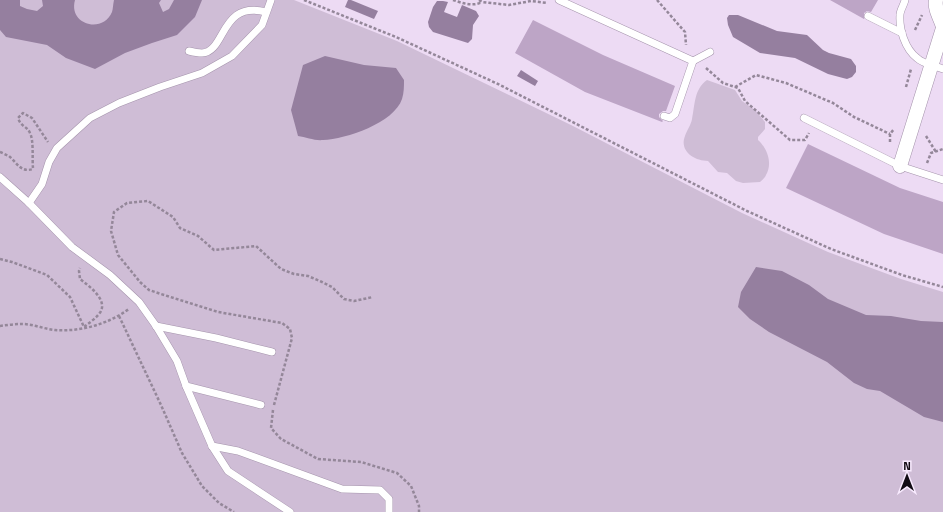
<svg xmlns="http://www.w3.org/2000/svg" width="943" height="512" font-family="'Titillium Web',sans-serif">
	<rect width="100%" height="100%" fill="#eddbf4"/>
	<g fill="#cfbdd6">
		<polygon points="0,0 294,0 397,41 571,125 742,213 828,252 901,279 943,292 943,512 0,512"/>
		<path d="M707,80L735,90L742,101L755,110L765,122V129L758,137V140C767,148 773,163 766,175C765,178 762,180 760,182L743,183L736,181L727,173L718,172L708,161C694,161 679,151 685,136C687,130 691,125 692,119C695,105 694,89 707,80Z"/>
	</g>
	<g fill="#957f9f">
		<path d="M0,0H20V6L27,9L37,11L43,6L42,0H75C68,25 103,34 112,12C113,9 113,4 114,0H161L159,3L163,12L169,9L174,0H202L195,17L177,35L152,43L125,53L95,69L66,58L47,45L6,37L0,30Z"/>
		<polygon points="348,0 351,0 378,11 374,19 345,7"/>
		<polygon points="437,1 443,1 448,2 444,12 457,17 462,5 476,11 479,16 473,25 472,39 468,43 433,32 429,27 428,22 433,7"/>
		<polygon points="729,15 738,15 777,31 807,35 823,50 829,53 851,59 856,66 856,72 852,77 847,79 843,78 828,74 795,58 760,53 733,37 728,25 727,18"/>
		<path d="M325,56L364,65L396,68L404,80C404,86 404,93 402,99C394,123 346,139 323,140C315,141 306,137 298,136L291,110L303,65Z"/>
		<polygon points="521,70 538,81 535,86 517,76"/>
		<polygon points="756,267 782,271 809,285 828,299 866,315 891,316 921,321 943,322 943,422 924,417 880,391 867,389 854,383 827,362 769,332 750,319 738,307 741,292"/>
	</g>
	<g fill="#bda5c6">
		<polygon points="830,0 878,0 871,12 867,11 864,13 864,19"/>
		<polygon points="533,20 603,55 675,86 666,111 663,111 659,114 659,117 663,121 662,122 585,92 515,53"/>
		<polygon points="808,144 900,188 943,202 943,254 884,234 786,188"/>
	</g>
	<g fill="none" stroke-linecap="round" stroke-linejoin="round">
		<defs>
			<g id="service">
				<polyline points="559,0 693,61 710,52"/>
				<path d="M905,0C904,5 900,10 900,15C899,29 905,49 917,58C923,64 935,66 943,69"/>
				<polyline points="868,16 902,33"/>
				<path d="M189,51C193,52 198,53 202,53C226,52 220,0 266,12"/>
				<polyline points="664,116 670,118 675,114 693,61"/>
				<polyline points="804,118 900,166 943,180"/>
				<polyline points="0,177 29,203 72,247 110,275 139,302 156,326 177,361 186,386 212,446 228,471 290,512"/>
				<polyline points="29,203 42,184 49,162 57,148 90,118 119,103 160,87 202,73 232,56 262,25 271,0"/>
				<polyline points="156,326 216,338 272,352"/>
				<polyline points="186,386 261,405"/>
				<polyline points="212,446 238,451 342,489 380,490 389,499 389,512"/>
			</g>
			<g id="minor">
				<path d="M936,0C934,9 941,19 943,27"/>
				<polyline points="900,166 943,28"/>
			</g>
		</defs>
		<use href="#service" stroke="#a594ac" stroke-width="8"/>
		<use href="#minor" stroke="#a594ac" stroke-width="15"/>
		<g stroke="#948799" stroke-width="2.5" stroke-dasharray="3 2" stroke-linecap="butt">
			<polyline points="304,0 396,37 498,84 747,211 831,249 902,275 943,287"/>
			<path d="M453,0C462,3 473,7 482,2"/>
			<polyline points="479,0 482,2 509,5 531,1 547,3"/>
			<polyline points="657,0 685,32 686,45"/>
			<polyline points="915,30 922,15"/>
			<polyline points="706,68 723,83 738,88 745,101 790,140 805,140 809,133"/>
			<polyline points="735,87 756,75 786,83 833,103 854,117 890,134"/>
			<polyline points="906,87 911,69"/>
			<polyline points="926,136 936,152"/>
			<polyline points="890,142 890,134 894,129"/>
			<path d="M0,152C3,153 6,155 9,156C17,163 21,173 33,169"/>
			<polyline points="927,163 931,153 943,149"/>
			<path d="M33,168C32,159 34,141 30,133C27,126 21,127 18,118L23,113L32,118L48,142"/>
			<path d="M0,259L12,262L47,275L70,297L84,327C89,323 95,319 99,314C110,301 89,286 80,279L79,271L80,268"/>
			<polyline points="119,316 161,405 182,453 202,486 219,503 234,512"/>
			<path d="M0,326C7,325 15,324 22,324C33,324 44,329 55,330C81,332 108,324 129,309"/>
			<polyline points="274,405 292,338 290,329 282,323 218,312 161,294 149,290 140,282 118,255 111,231 114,212 127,203 148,201 173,217 180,228 198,236 214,250 256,246 281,269 294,274 308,276 322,282 332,287 344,299 354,301 373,297"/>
			<polyline points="273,410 271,428 281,439 318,459 361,462 397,473 411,486 419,506 419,512"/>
		</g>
		<use href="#service" stroke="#fff" stroke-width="7"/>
		<use href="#minor" stroke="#fff" stroke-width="14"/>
	</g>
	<g transform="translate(907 476)" stroke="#f8eafe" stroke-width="3" paint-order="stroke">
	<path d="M0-3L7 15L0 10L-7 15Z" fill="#120c14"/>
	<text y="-6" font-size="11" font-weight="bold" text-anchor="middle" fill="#120c14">N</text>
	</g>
</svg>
